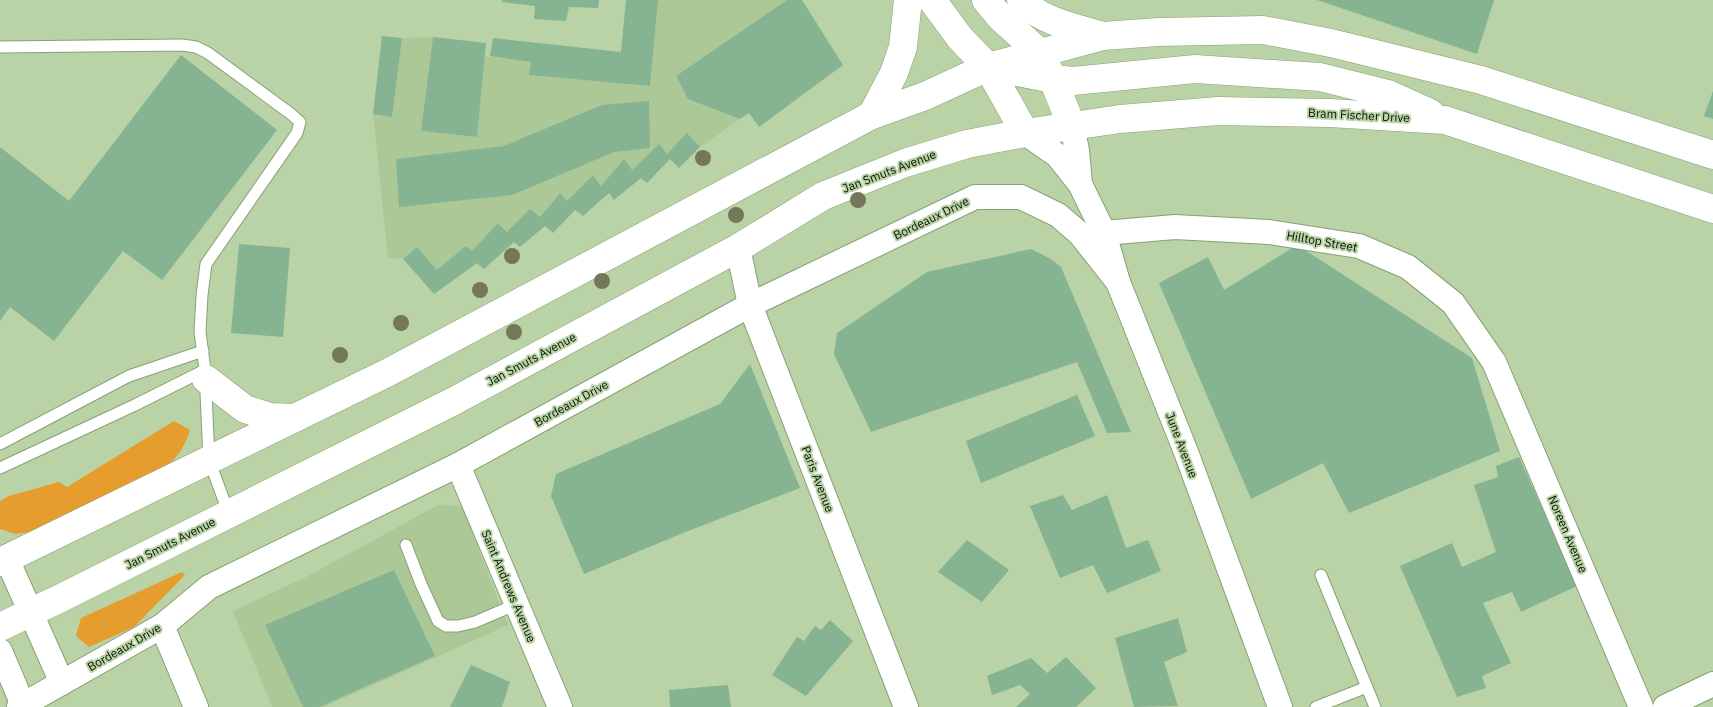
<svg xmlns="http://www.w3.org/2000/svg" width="1713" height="707" font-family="'IBM Plex Sans',sans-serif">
	<rect width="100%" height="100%" fill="#b9d3a6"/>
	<g fill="#acc896">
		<polygon points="658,0 787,0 676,76 688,99 740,119 700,147 687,133 667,154 659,145 632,170 624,160 601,186 593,175 567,201 559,193 540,217 530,209 507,232 498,223 472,251 465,247 437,270 417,247 403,259 388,258 373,114 392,116 402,38 433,37 421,131 476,137 485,56 531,62 530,75 650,86"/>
		<polygon points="438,505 462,506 508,625 324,707 272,707 233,611 308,576"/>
	</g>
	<g fill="#e69d2d">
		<path d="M174,421L190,430C185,446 178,457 165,468L32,532L15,534L0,529V501L9,496L59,482L67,487Z"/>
		<polygon points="182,572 185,575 134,627 89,647 76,636 81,618"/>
	</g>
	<g fill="#86b392">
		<polygon points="502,0 599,0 598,8 569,7 566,21 534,19 535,6 502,2"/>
		<polygon points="626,0 658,0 650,86 529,75 531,62 490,56 493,38 621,52"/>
		<polygon points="787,0 802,0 843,65 759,127 749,113 740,119 688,99 676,76"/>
		<polygon points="1317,0 1494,0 1477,54"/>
		<polygon points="382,36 402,38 392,117 373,114"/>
		<polygon points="433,37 486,43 477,137 421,131"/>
		<polygon points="181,55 277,130 162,280 123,251 54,341 10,307 0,321 0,147 69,201"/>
		<polygon points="1713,91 1713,119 1704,116"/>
		<polygon points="649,101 650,148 614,152 512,195 399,207 396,159 504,146 602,105"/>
		<polygon points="687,133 700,147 679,168 670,159 647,183 641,178 614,200 609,193 583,216 575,210 553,233 545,226 520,247 514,242 484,269 477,263 434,294 403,259 417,247 437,270 466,246 472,251 498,223 507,232 530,209 540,217 560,193 567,201 593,175 601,186 624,159 632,170 659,144 667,154"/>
		<polygon points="239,244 290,248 283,337 231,333"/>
		<polygon points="1297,245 1472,358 1500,451 1349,513 1323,463 1251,499 1159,283 1208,257 1224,290"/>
		<polygon points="1031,249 1051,259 1061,267 1131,432 1107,433 1077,362 871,432 834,354 837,333 927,272"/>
		<polygon points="750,364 800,488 688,531 584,574 551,496 556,474 720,404"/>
		<polygon points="1077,395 1095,436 981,483 966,441"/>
		<polygon points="1519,457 1577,586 1521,612 1512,592 1483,603 1511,663 1482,676 1486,688 1457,697 1400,566 1452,543 1462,567 1496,552 1474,485 1498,477 1496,466"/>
		<polygon points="1063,495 1072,510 1107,495 1126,548 1148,540 1161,571 1107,593 1093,565 1060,578 1030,506"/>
		<polygon points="967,540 1009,570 982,602 938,572"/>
		<polygon points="394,570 435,656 319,707 303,707 265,625"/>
		<polygon points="1178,618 1187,652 1164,662 1178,706 1134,707 1115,638"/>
		<polygon points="830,620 853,641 806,696 772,675 797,637 804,641 815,626 821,630"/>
		<polygon points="1066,657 1096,688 1076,707 1016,707 1030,694 1020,685 992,695 987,676 1031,658 1047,673"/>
		<polygon points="471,665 510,682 502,707 450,707"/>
		<polygon points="728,685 731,707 670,707 669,690"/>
	</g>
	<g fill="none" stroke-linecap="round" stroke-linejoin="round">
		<defs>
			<g id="lane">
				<polyline points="0,47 182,45 196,47 208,53 291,114 300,122 297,133 206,264 202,295 200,332 205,370 209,460 229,514"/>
				<polyline points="0,444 129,376 203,351"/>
				<polyline points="0,468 135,405 205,370"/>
				<polyline points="406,545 421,584 438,621 446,626 458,626 475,622 517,604"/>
				<polyline points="1321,575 1375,707"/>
				<polyline points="1316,707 1367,687"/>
			</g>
			<g id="street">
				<polyline points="1072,127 1077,150 1080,184"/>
				<polyline points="1025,133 1057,155 1080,184 1104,233 1118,282 1186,452 1280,707"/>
				<polyline points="1104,233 1175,227 1269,232 1359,246 1408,267 1453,303 1494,362 1641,707"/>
				<polyline points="738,248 750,305 906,707"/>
				<polyline points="458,465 560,707"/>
				<polyline points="7,559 62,683"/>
				<polyline points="162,626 196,707"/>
				<polyline points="0,651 23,705"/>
				<polyline points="19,707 162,626 209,587 458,465 750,305 975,197 1021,197 1058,215 1080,234 1118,282"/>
				<polyline points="1665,707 1713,684"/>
			</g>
			<g id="secondary">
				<polyline points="932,0 960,38 988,67 1025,133"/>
				<polyline points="986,0 1001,18 1040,53 1053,79 1072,127"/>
				<path d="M1021,0C1040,21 1076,28 1103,36"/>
				<polyline points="996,68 1053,79 1073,81 1195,69 1320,77 1388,94 1430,113"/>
				<polyline points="872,115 894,73 903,47 908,0"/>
				<polyline points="206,379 245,409 270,417 295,418"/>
				<polyline points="0,562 387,373 872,115 925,96 988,67 1103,36 1158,32 1263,30 1331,43 1481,80 1713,155"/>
				<polyline points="0,627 61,598 454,401 738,248 823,196 905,163 967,144 1025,133 1120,119 1218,111 1330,113 1445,120 1713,209"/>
			</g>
		</defs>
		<use href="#lane" stroke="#87a074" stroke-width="13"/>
		<use href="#street" stroke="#87a074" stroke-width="26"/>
		<use href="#secondary" stroke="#87a074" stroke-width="29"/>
		<use href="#lane" stroke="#fff" stroke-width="11"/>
		<use href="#street" stroke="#fff" stroke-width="24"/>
		<use href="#secondary" stroke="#fff" stroke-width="28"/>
	</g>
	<g fill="#747758">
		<circle cx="703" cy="158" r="8"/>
		<circle cx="858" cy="200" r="8"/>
		<circle cx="736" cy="215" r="8"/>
		<circle cx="512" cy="256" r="8"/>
		<circle cx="602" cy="281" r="8"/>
		<circle cx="480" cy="290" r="8"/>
		<circle cx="401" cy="323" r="8"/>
		<circle cx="514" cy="332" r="8"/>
		<circle cx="340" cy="355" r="8"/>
	</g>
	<g text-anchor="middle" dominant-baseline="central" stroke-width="4" stroke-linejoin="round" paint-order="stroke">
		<g font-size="12" fill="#091103" stroke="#b9d3a6">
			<text transform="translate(1359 115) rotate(3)">Bram Fischer Drive</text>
			<text transform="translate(889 171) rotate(-21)">Jan Smuts Avenue</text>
			<text transform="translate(931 218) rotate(-26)">Bordeaux Drive</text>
			<text transform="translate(1322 241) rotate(10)">Hilltop Street</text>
			<text transform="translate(531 359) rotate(-28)">Jan Smuts Avenue</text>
			<text transform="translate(571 403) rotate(-29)">Bordeaux Drive</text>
			<text transform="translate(1182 445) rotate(69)">June Avenue</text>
			<text transform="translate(818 479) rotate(69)">Paris Avenue</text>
			<text transform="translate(1568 534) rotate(67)">Noreen Avenue</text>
			<text transform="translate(170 543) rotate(-27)">Jan Smuts Avenue</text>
			<text transform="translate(509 586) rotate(67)">Saint Andrews Avenue</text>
			<text transform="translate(124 647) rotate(-30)">Bordeaux Drive</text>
		</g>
	</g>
</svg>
